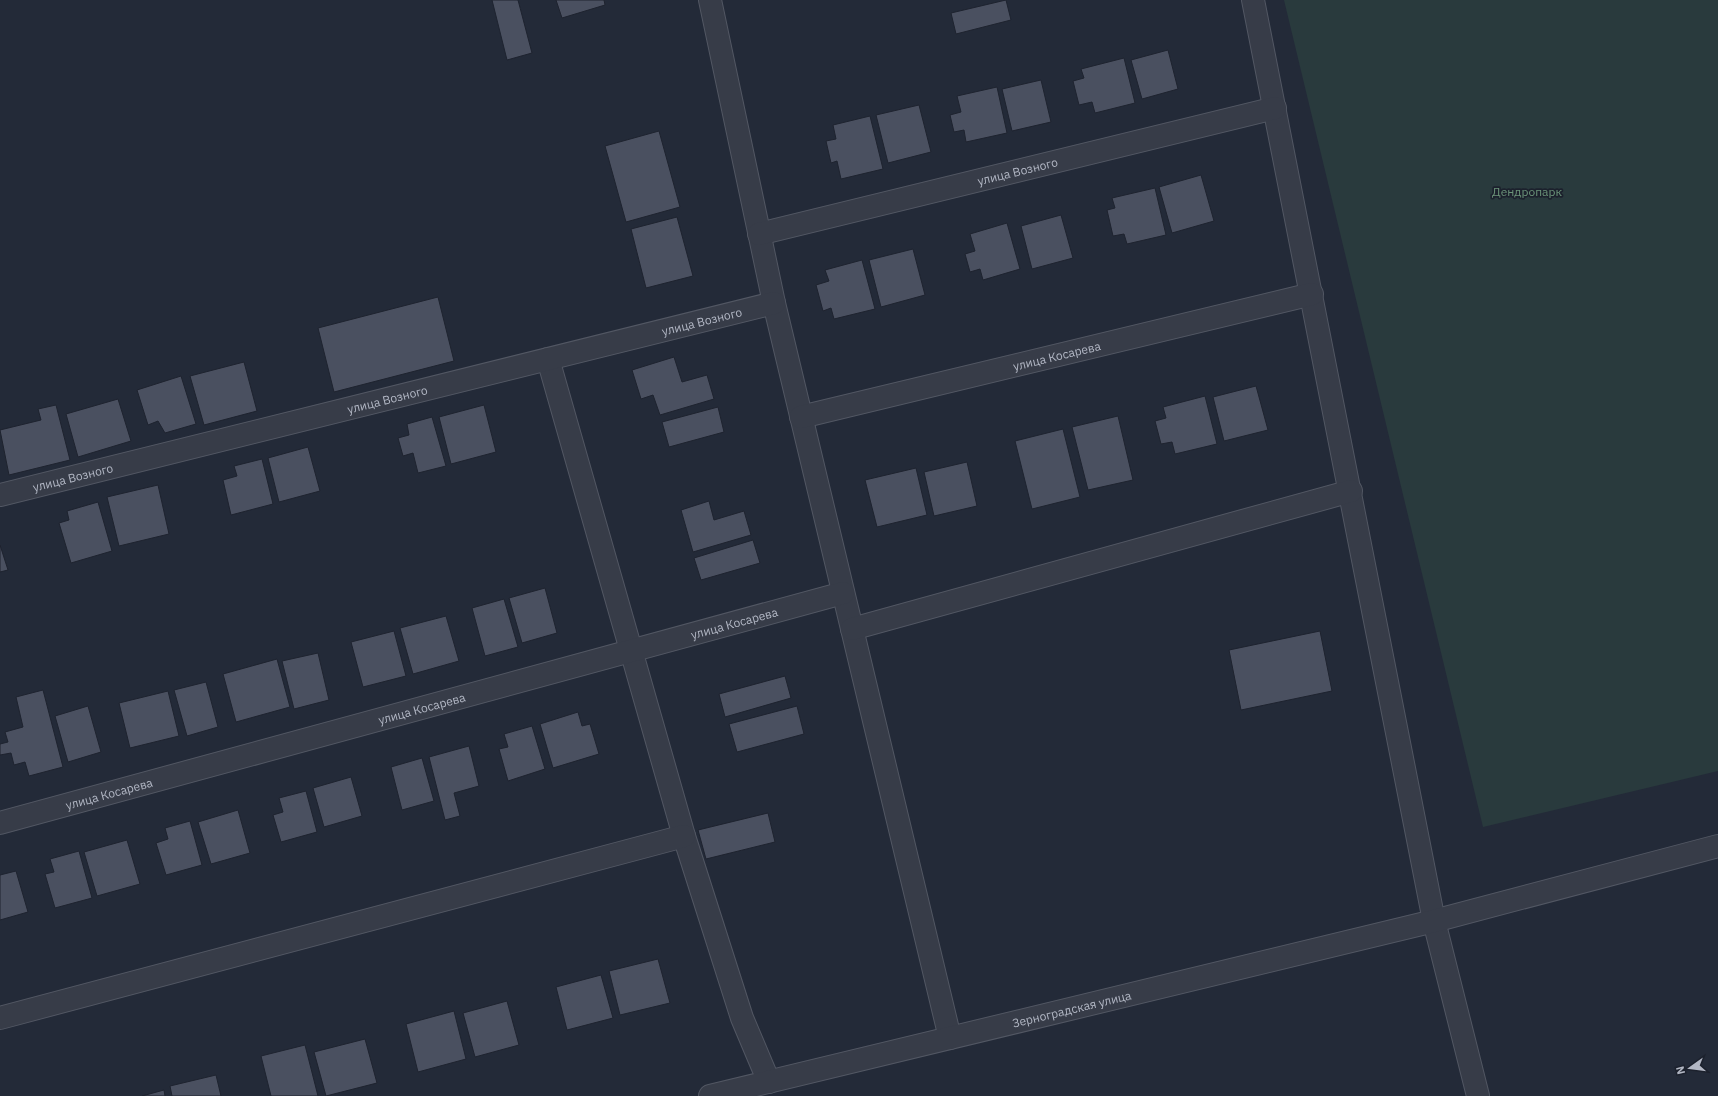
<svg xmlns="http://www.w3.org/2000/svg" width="1718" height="1096" font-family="'IBM Plex Sans',sans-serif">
	<rect width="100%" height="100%" fill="#232a38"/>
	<polygon fill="#293a3d" points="1284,0 1718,0 1718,771 1483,827"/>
	<g fill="#4a5060" stroke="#1e232f">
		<polygon points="492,0 518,0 532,53 507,60"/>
		<polygon points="556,0 604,0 605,5 562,18"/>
		<polygon points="1006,0 1011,20 956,34 951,13"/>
		<polygon points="1168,50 1178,89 1142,99 1131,60"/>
		<polygon points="1124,58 1135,103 1095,113 1092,102 1079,105 1073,81 1084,78 1081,69"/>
		<polygon points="1041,80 1051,122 1012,131 1002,89"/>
		<polygon points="997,87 1007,133 966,142 964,130 954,132 950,115 961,112 957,96"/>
		<polygon points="919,105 931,152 888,163 876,115"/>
		<polygon points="870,116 883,169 841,179 837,161 831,163 826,141 836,139 833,125"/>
		<polygon points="659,131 680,207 626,222 605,146"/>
		<polygon points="1201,175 1214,221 1172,233 1159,187"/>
		<polygon points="1155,188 1166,235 1127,244 1124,234 1113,236 1107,210 1115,208 1112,198"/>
		<polygon points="1061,215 1073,258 1032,269 1021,226"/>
		<polygon points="677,217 693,276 646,288 631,229"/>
		<polygon points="1007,223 1020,269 983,280 980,269 970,272 965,254 975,251 970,234"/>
		<polygon points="913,249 925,295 881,307 869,260"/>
		<polygon points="862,260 875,309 834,319 831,308 823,311 816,285 829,281 825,270"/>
		<polygon points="438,297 454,361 334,392 318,328"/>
		<polygon points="674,357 682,382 707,375 714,399 660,415 653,395 641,399 632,370"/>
		<polygon points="244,362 257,411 204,425 190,376"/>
		<polygon points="181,376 196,424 165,433 158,421 148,425 137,390"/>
		<polygon points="1256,386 1268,430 1224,441 1213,397"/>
		<polygon points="1205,396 1217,444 1175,454 1172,442 1161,444 1155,421 1166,418 1163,407"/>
		<polygon points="118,399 131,441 78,457 66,414"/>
		<polygon points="56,405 70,460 9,475 0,430 41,420 38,409"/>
		<polygon points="484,405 496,452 451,464 439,417"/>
		<polygon points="718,407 724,432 669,447 662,422"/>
		<polygon points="1118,416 1133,480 1088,490 1072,427"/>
		<polygon points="432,417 446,466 418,473 413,453 403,456 398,438 409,435 407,424"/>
		<polygon points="1063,429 1080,497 1032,509 1015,441"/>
		<polygon points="308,447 320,491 279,502 268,458"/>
		<polygon points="262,459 273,504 231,515 223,480 237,476 234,466"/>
		<polygon points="967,462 977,506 934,516 924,472"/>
		<polygon points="916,468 927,515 877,527 865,480"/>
		<polygon points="158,485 169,534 119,546 107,497"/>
		<polygon points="709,501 714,520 744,511 751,535 693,552 681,510"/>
		<polygon points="98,502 112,551 71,563 59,523 69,520 67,511"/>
		<polygon points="753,540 760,563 701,580 694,558"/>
		<polygon points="0,545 8,570 0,572"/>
		<polygon points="545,588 557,633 522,643 509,598"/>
		<polygon points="504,599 518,647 485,656 472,608"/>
		<polygon points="446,616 459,661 413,674 400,628"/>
		<polygon points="394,631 406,676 363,687 351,642"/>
		<polygon points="1320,631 1332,691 1241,710 1229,650"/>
		<polygon points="318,653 329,700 294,709 282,661"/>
		<polygon points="277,659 290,707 236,722 223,674"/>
		<polygon points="785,676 791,698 725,717 719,694"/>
		<polygon points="206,682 218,727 187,736 174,690"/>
		<polygon points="43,690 63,767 29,776 25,762 14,765 11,753 0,755 0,744 8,742 5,732 23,727 16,697"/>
		<polygon points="168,691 179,736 130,748 119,703"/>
		<polygon points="88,706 101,752 68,762 55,716"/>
		<polygon points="797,706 804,734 737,752 729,724"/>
		<polygon points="578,712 582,726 590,724 599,754 553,768 540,724"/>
		<polygon points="532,726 545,769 508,781 499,749 508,747 504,734"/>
		<polygon points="469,746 479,786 454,793 460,816 445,820 429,757"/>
		<polygon points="422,758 434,801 402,810 391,767"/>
		<polygon points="351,777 362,816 324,827 313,788"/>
		<polygon points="306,791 317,832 281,842 273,815 283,812 279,798"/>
		<polygon points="238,810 250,853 211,864 198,822"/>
		<polygon points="768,813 775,842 706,859 698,830"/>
		<polygon points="190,821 202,865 166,875 156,843 168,839 165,828"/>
		<polygon points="127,840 140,884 97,896 84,852"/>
		<polygon points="79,851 92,898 55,908 45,874 54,872 50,859"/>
		<polygon points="16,871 28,912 0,920 0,875"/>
		<polygon points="658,959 670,1003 620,1015 609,971"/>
		<polygon points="601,975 613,1018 567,1030 556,987"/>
		<polygon points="507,1001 519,1045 475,1057 463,1013"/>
		<polygon points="454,1011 466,1059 418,1072 406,1024"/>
		<polygon points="365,1039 377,1083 326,1096 314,1052"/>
		<polygon points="305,1045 318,1096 271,1096 261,1056"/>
		<polygon points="216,1075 221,1096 172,1096 170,1086"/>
		<polygon points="164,1090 165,1096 142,1096"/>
	</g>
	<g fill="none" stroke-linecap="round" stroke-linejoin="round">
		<defs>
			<g id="minor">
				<polyline points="710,0 774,303 950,1038"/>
				<polyline points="1253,0 1434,921 1478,1096"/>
				<path id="s1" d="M759,234L1275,108"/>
				<polyline points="548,359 684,836 742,1018 769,1082"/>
				<path id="s2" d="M801,417L1312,294"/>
				<path id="s3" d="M0,495L774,303"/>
				<polyline points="852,629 1351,491"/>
				<path id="s4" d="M0,823L843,593"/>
				<polyline points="0,1018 684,836"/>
				<path id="s5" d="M710,1096L1434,921L1718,846"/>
			</g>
		</defs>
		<use href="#minor" stroke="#525763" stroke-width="24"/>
		<use href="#minor" stroke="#373c48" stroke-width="22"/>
	</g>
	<g text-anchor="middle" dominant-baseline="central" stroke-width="3.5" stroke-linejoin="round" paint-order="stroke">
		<g font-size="12" fill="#b2b7c4" stroke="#1c212d">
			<text stroke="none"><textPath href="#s1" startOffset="266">улица Возного</textPath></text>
			<text stroke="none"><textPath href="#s3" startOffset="723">улица Возного</textPath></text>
			<text stroke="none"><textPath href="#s2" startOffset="263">улица Косарева</textPath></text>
			<text stroke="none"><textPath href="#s3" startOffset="399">улица Возного</textPath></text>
			<text stroke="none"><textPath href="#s3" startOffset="75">улица Возного</textPath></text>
			<text stroke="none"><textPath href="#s4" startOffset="761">улица Косарева</textPath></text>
			<text stroke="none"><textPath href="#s4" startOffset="437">улица Косарева</textPath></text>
			<text stroke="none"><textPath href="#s4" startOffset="113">улица Косарева</textPath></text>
			<text stroke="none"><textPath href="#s5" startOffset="372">Зерноградская улица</textPath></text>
		</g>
		<g font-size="12" fill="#6b9379" stroke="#1c212d">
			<text x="1527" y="191">Дендропарк</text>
		</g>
	</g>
	<g transform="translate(1690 1068) rotate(256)" stroke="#1c212d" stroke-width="3" paint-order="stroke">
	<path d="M0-3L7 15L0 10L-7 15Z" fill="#b2b7c4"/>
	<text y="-6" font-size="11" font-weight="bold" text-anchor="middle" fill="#b2b7c4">N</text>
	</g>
</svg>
